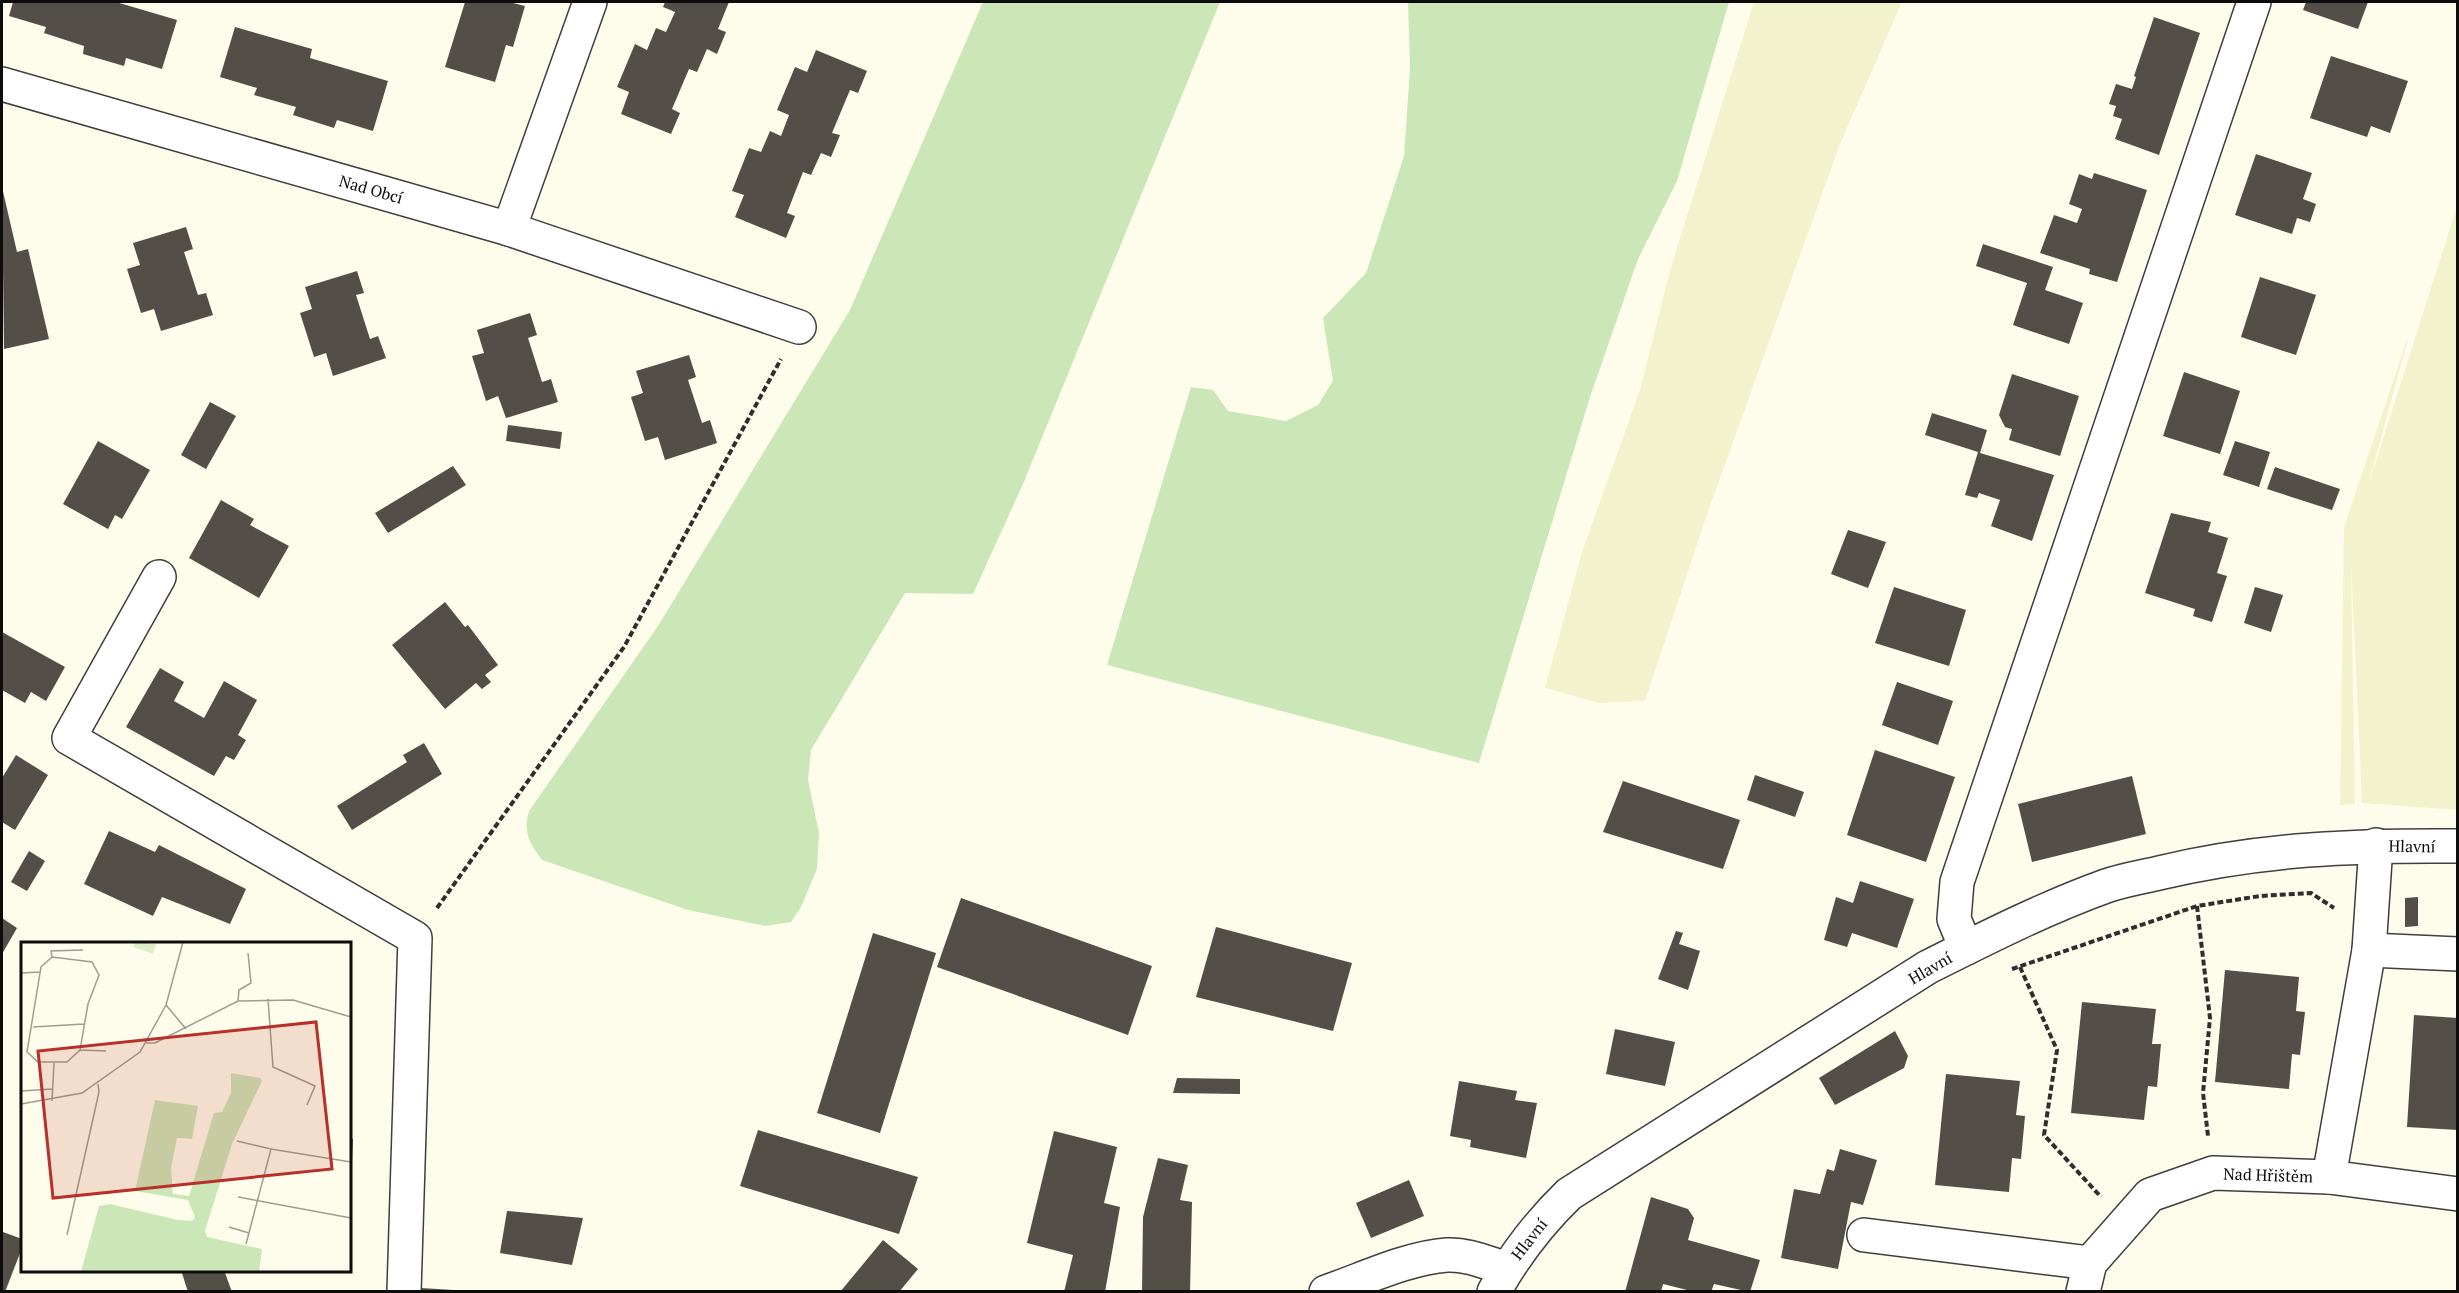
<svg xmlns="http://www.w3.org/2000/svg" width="2459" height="1293" font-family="'PT Serif',serif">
	<rect width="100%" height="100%" fill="#fefdeb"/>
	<g fill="#f2f3cd">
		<polygon points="1754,2 1902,2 1840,144 1704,523 1645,701 1599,703 1545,688 1582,552 1640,390 1670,270"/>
		<polygon points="2457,206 2457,810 2362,803 2351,562 2355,804 2340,805 2344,527 2411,328 2368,486"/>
	</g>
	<g fill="#cbe7b7">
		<path d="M983,2H1220L1023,484L973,594L905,593L811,750L808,780L819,833L817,869L801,907L791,922L765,926L688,910L542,860C529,843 523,832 529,811L658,626L850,310Z"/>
		<polygon points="1408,2 1729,2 1677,181 1638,259 1590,397 1479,763 1107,665 1191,387 1213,390 1228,411 1286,421 1318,405 1333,381 1323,318 1366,273 1404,156 1410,68"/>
	</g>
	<g fill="#544e49">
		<polygon points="13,2 116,2 177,20 162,69 126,58 124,66 83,54 84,46 44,33 46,27 9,16"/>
		<polygon points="465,2 509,2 525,6 513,47 506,45 495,82 445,67"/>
		<polygon points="665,2 729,2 718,29 726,32 717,54 707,49 697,72 689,69 672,109 680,113 671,134 621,114 629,92 617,87 635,44 647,50 656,28 666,32 675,12 663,7"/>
		<polygon points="2306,2 2368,2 2358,29 2303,10"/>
		<polygon points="2154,17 2200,33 2159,155 2115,139 2122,119 2113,116 2116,106 2109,104 2116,84 2132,89 2136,77 2134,76"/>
		<polygon points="235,27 312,49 310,58 388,81 373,131 337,120 334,128 293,115 296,107 254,95 257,88 220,77"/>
		<polygon points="816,50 867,71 858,93 850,90 832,133 840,135 831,157 821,153 811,175 803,172 787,213 795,216 786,238 735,217 744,195 732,191 749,148 761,152 770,131 781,136 789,115 777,110 795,67 807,72"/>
		<polygon points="2331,56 2408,81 2390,133 2371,126 2367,137 2310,118"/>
		<polygon points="2256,154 2312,173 2303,199 2316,204 2310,222 2297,218 2292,234 2235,215"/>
		<polygon points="2094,173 2147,190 2117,282 2089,274 2090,269 2040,253 2054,215 2077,223 2082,209 2069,204 2079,174 2092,179"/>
		<polygon points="2,187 17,252 28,249 49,339 4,349"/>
		<polygon points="186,227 193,249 184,252 198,295 206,293 213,315 161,331 154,309 141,313 127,269 140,265 133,243"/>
		<polygon points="1983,244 2053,267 2045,290 2083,303 2069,344 2013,325 2027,283 1976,266"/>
		<polygon points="357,271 364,293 356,295 370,339 378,336 386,358 333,376 326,353 314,357 300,313 312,309 305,287"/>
		<polygon points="2260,277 2316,295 2296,355 2241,337"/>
		<polygon points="530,313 537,335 528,338 542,382 551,379 558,402 506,418 498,396 486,401 472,356 484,353 477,330"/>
		<polygon points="689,355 696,377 688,380 702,423 710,420 717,443 665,460 658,437 645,441 631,397 643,393 636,371"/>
		<polygon points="2184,372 2240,391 2220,454 2163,436"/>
		<polygon points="2012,374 2079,396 2060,456 2009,440 2012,429 2005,427 1999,415"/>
		<polygon points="210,402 236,416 206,469 181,455"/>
		<polygon points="1932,413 1987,430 1980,453 2054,475 2032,541 1991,526 2000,500 1979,493 1977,498 1965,495 1978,452 1925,435"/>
		<polygon points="508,425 562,432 560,449 506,441"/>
		<polygon points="98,441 150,470 122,519 115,515 108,529 63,504"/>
		<polygon points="2235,441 2270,452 2259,487 2223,475"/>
		<polygon points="453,466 466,485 388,533 375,513"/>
		<polygon points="2275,467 2340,489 2332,510 2267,489"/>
		<polygon points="221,500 254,519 250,525 289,546 259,598 189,558"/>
		<polygon points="2171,513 2211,522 2208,532 2228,538 2217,573 2227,576 2212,622 2193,616 2195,609 2145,593"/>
		<polygon points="1848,530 1886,542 1868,588 1831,574"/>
		<polygon points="1894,587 1966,610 1949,666 1875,643"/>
		<polygon points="2255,587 2283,595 2271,632 2244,623"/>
		<polygon points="445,602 465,627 468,625 498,665 485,675 491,682 482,689 476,683 445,709 392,645"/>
		<polygon points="2,632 65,667 46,701 31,692 25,703 2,690"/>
		<polygon points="160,668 184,682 174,701 204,718 224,681 257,700 238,735 246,740 234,760 226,756 214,776 126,727"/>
		<polygon points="1897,682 1953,701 1938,745 1882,725"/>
		<polygon points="424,743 442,774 352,830 337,806 407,762 403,755"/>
		<polygon points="1875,750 1955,777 1926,862 1847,835"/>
		<polygon points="16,755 48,775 15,830 2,822 2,778"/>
		<polygon points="1755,775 1804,792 1795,817 1747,800"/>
		<polygon points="2132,776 2146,834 2032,862 2018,804"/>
		<polygon points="1623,781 1740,820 1723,869 1603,832"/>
		<polygon points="109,831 155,852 159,845 246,889 230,924 162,897 153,916 84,884"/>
		<polygon points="29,851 45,861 27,891 11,882"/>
		<polygon points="1860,881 1914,899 1897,948 1852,933 1847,947 1824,940 1836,897 1853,903"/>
		<polygon points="2418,897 2418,926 2405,927 2405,898"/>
		<polygon points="961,898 1152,966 1128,1035 937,967"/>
		<polygon points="2,918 17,928 2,954"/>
		<polygon points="1216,927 1352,963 1333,1031 1196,997"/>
		<polygon points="1676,931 1683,933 1679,944 1700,951 1688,990 1658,979"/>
		<polygon points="873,933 936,953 880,1133 817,1113"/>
		<polygon points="2225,970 2299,977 2296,1011 2305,1012 2300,1055 2292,1054 2289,1089 2215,1082"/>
		<polygon points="2082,1002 2156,1009 2152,1044 2161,1044 2157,1087 2148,1086 2144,1120 2071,1113"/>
		<polygon points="2414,1015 2458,1018 2458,1130 2407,1127"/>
		<polygon points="1615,1029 1675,1042 1665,1086 1606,1074"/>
		<polygon points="1895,1031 1908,1056 1904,1068 1835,1105 1819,1078"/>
		<polygon points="1946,1074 2020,1081 2016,1115 2025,1116 2021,1159 2012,1158 2009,1192 1935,1185"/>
		<polygon points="1177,1078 1240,1079 1240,1094 1173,1093"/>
		<polygon points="1459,1081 1517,1091 1515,1100 1537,1103 1526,1158 1470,1147 1471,1140 1450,1136"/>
		<polygon points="758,1130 918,1177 899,1234 740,1186"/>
		<polygon points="1054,1131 1117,1147 1104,1203 1120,1207 1105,1292 1064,1292 1073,1255 1027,1243"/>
		<polygon points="350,1139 353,1139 351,1186 350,1186"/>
		<polygon points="1840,1149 1877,1160 1863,1205 1851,1202 1838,1269 1781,1258 1794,1189 1820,1194 1827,1169 1834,1171"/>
		<polygon points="1158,1158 1188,1165 1180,1200 1192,1202 1190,1292 1142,1292 1143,1217"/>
		<polygon points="1409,1180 1424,1216 1371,1238 1356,1203"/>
		<polygon points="1651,1197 1688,1209 1694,1218 1688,1240 1760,1260 1750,1292 1714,1284 1711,1292 1695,1292 1663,1284 1661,1292 1625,1292"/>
		<polygon points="507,1211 583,1218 572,1265 500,1253"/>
		<polygon points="3,1232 22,1239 22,1248 5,1292 2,1292"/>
		<polygon points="883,1240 918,1269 899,1292 840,1292"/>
		<polygon points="181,1270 224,1270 232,1292 188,1292"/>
		<polygon points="421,1288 454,1290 454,1292 421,1292"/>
	</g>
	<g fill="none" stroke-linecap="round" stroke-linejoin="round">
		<defs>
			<g id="minor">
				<polyline points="2,84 509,229 590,2"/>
				<polyline points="509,229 799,327"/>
				<polyline points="159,577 69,738 415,938 404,1292"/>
				<polyline points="1966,948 1954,919 1957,882 2254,2"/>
				<polyline points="2369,950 2458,954"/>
				<polyline points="2329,1177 2369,950 2376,845"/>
				<polyline points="1864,1235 2090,1263"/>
				<path d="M1326,1292C1364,1279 1407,1258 1447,1255C1468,1254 1487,1263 1507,1269"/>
				<path d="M1494,1292C1515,1254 1538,1224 1569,1194L1928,967C1986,938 2045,908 2106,886C2123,880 2142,877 2159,873C2258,849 2356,845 2458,846"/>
				<polyline points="2083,1292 2090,1263 2150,1195 2213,1173 2329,1177 2458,1194"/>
			</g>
		</defs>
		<use href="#minor" stroke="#3f3f3f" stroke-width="36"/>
		<g stroke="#2e2e2e" stroke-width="4" stroke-dasharray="6 3" stroke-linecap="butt">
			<polyline points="2197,906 2210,1018 2203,1093 2208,1136"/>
			<polyline points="437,908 624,647 781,359"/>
			<polyline points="2020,967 2057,1050 2044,1135 2101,1197"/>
			<polyline points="2012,969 2197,906 2260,896 2311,893 2334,908"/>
		</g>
		<use href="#minor" stroke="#fff" stroke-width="33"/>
	</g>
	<g text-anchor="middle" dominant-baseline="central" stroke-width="6" stroke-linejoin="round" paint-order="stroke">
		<g font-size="16" fill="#0c0c0c" stroke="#fff">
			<text transform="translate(371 189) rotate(16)">Nad Obcí</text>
			<text transform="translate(2412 846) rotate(1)">Hlavní</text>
			<text transform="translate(1930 968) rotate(-30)">Hlavní</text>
			<text transform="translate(2268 1175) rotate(2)">Nad Hřištěm</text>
			<text transform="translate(1529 1239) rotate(-52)">Hlavní</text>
		</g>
	</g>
	<g transform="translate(21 942)">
		<rect width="330" height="330" fill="#fefdeb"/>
		<path d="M210,131L239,136L241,139L211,202L184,289L186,295L241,307L238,330H60L78,264L89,262L157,278L171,279L174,275L167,258L114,249L134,158L177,164L171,197L156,196L150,226L152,252L168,254L193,171L201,170L210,151Z" fill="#cbe7b7"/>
		<path d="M114,0L135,2L132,12L112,5Z" fill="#ddefc8"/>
		<path fill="none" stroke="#9d9d92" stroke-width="1.5" d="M31,15L71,20L78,33L67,62L59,108L46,120H17L6,110L20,25ZM31,15L30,9L62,8M0,31L19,30M247,57L252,125L294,144L286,163M217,59L218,48L230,41L227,11M145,63L165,87M12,85L63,82M125,101H134L217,59L272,58L330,75M59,108L85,109M0,149L31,147M31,159L33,121M0,162L61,151L119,110L145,63L162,0M216,199L250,207M217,255L330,276M208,285L228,291M46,293L78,150L77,142M225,302L250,207L330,220"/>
		<path fill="#b73029" fill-opacity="0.15" stroke="#b73029" stroke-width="3" d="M295,80L311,227L32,256L17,109Z"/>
		<rect width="330" height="330" fill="none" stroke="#0c0c0c" stroke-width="3"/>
	</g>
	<rect width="2459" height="1293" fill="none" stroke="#0c0c0c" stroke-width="6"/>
</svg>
